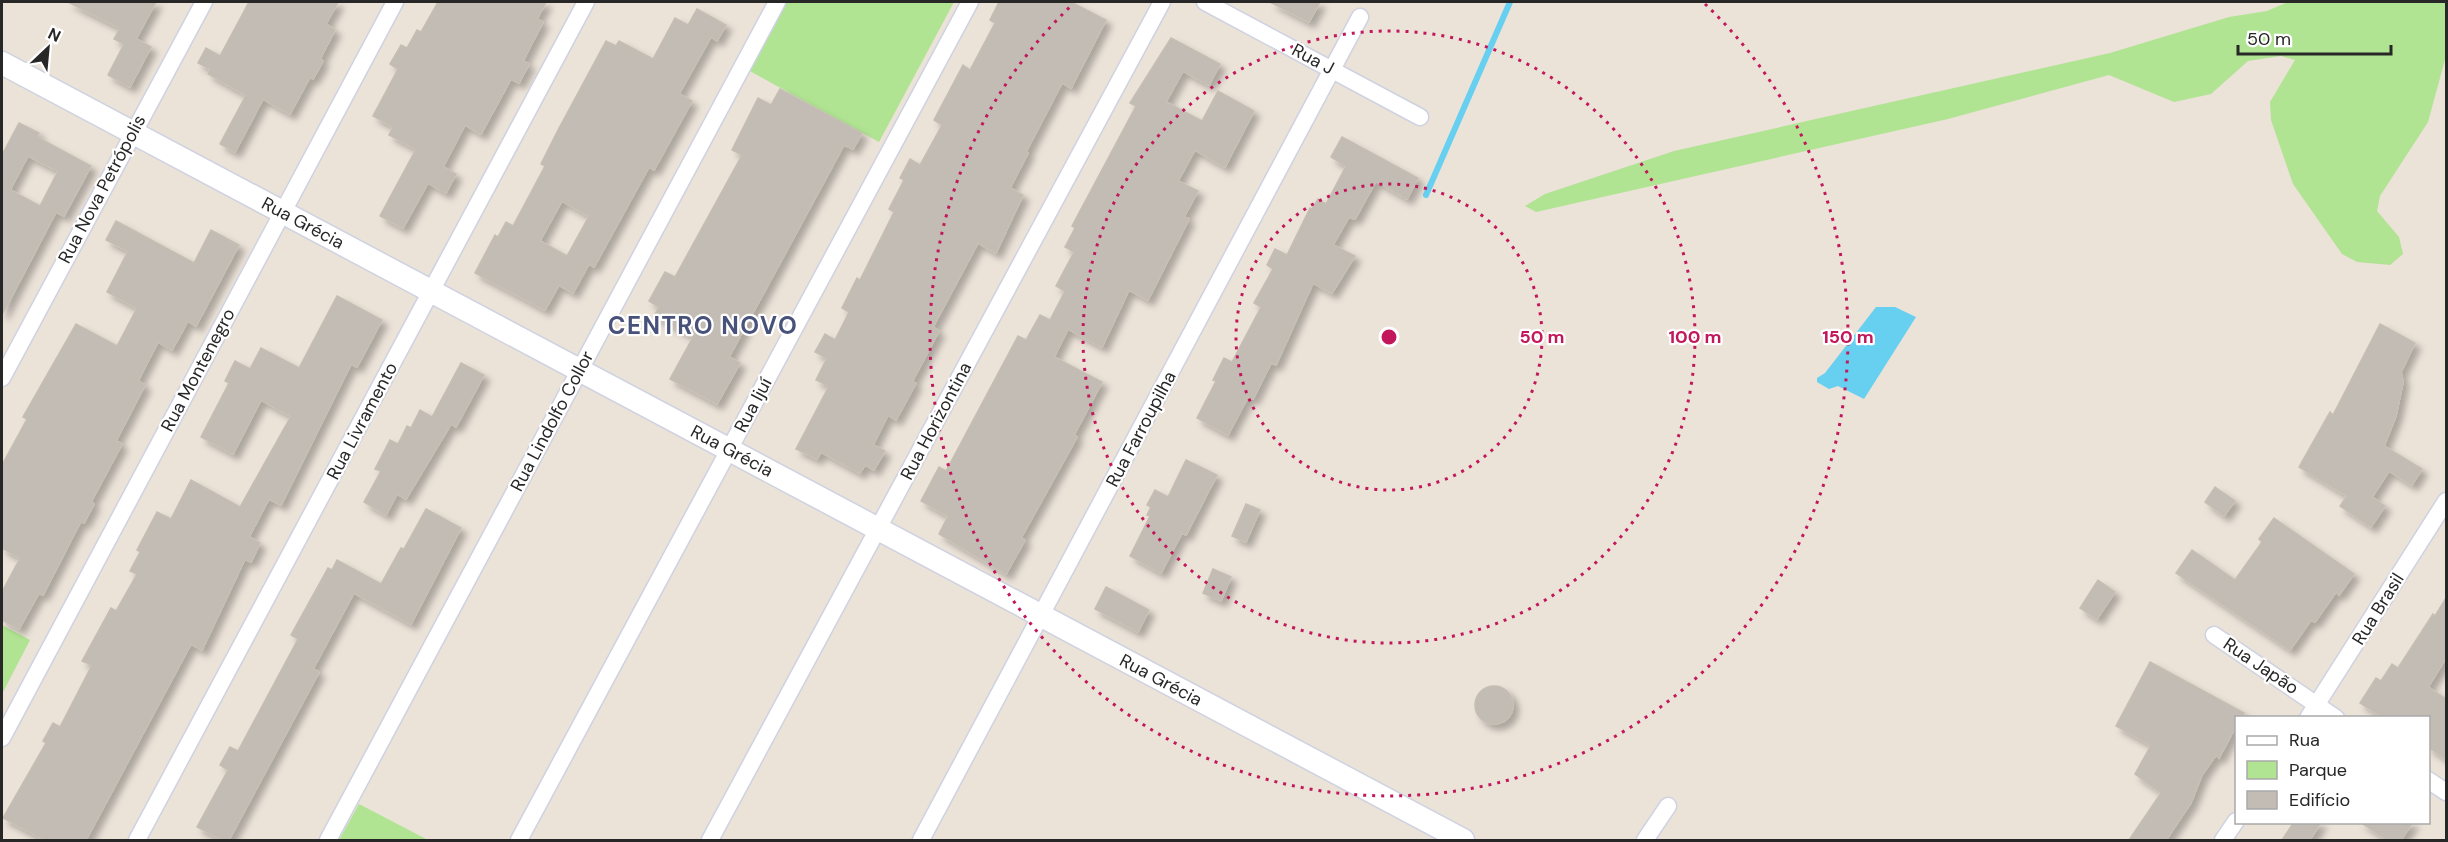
<svg xmlns="http://www.w3.org/2000/svg" width="2448" height="842" font-family="'DM Sans',sans-serif">
	<defs>
		<filter id="shadow"><feDropShadow dx="5.5" dy="5.5" stdDeviation="3" flood-color="#0004"/></filter>
	</defs>
	<rect width="100%" height="100%" fill="#ebe2d8"/>
	<g fill="#b0e492">
		<polygon points="787,2 954,2 879,142 748,70"/>
		<polygon points="2288,2 2446,2 2446,56 2428,122 2380,196 2377,211 2399,237 2403,254 2390,265 2357,262 2342,254 2293,184 2271,120 2270,102 2295,60 2281,56 2248,61 2211,94 2174,102 2109,75 1948,119 1536,212 1525,206 1545,194 1674,151 2110,53 2229,17 2267,11"/>
		<polygon points="2,625 30,640 2,694"/>
		<polygon points="359,804 428,840 339,840"/>
	</g>
	<polygon fill="#67d0f1" points="1876,307 1895,307 1916,317 1864,399 1838,386 1829,389 1817,382 1817,378 1825,373"/>
	<g fill="none" stroke-linecap="round" stroke-linejoin="round">
		<polyline stroke="#67d0f1" stroke-width="6" points="1426,195 1510,2"/>
	</g>
	<g fill="#c2bcb5" stroke="#c6beb2" stroke-width="1.5" fill-rule="evenodd" filter="url(#shadow)">
		<polygon points="68,2 156,2 136,39 151,47 130,87 108,75 124,44 114,39 120,28"/>
		<polygon points="249,2 338,2 326,24 335,30 320,59 323,61 313,79 310,77 290,114 263,99 235,152 220,144 246,95 208,74 210,69 198,63 206,48 220,56"/>
		<polygon points="438,2 546,2 537,19 543,22 523,61 529,64 519,83 511,79 481,134 465,125 443,167 456,174 446,193 428,183 403,228 380,216 416,149 389,135 393,127 373,116 398,69 390,64 401,45 407,48 417,30 421,32"/>
		<polygon points="999,2 1071,2 1106,20 1071,88 1062,83 1026,152 1028,153 1010,188 1023,195 996,253 978,243 933,327 939,331 912,382 916,383 896,420 888,415 873,445 885,451 874,470 865,465 860,473 821,452 817,459 796,449 829,386 816,380 827,358 815,352 825,334 835,340 849,312 842,308 857,278 860,280 894,212 889,209 904,180 900,178 910,159 920,165 942,125 934,120 963,65 970,70 995,23 990,20"/>
		<polygon points="1270,2 1320,2 1309,22"/>
		<path d="M697,9L726,25L717,41L711,37L679,94L692,101L654,170L649,167L594,267L589,264L573,293L559,285L545,310L475,273L495,235L498,237L506,222L513,226L545,166L541,164L558,130L606,41L616,46L619,41L653,59L675,18L688,25ZM562,201L589,216L567,256L540,241Z"/>
		<polygon points="1171,38 1220,64 1209,85 1183,71 1166,102 1202,121 1218,91 1254,111 1225,167 1195,150 1178,181 1198,191 1184,217 1189,219 1148,300 1129,290 1102,347 1068,329 1054,357 1102,382 1074,435 1077,437 1021,538 1025,540 1006,574 939,534 948,516 921,501 939,467 946,471 1018,336 1026,340 1040,315 1050,320 1065,291 1056,286 1074,252 1065,247 1075,228 1072,226 1136,106 1130,103"/>
		<polygon points="780,89 862,133 853,149 844,145 729,357 740,363 717,404 670,379 693,337 654,316 659,307 649,301 665,272 675,277 742,155 732,150 758,98 771,105"/>
		<path d="M19,123L39,133L37,137L91,166L64,216L56,212L2,315V155ZM28,156L58,171L40,206L10,190Z"/>
		<polygon points="1342,137 1418,178 1407,199 1376,181 1355,219 1349,217 1333,245 1355,256 1332,293 1313,283 1276,365 1271,363 1253,399 1248,397 1228,435 1197,418 1216,381 1213,380 1224,358 1232,362 1261,307 1254,303 1273,269 1267,265 1275,249 1287,255 1310,208 1312,209 1318,199 1326,204 1346,166 1331,157"/>
		<polygon points="116,221 194,263 211,230 239,245 196,326 188,321 172,350 158,342 138,381 145,385 116,441 122,444 91,502 94,504 84,523 81,521 43,595 39,593 19,629 2,620 2,592 20,558 2,548 2,465 27,419 23,417 76,324 117,346 137,308 107,292 128,251 106,240"/>
		<polygon points="337,296 382,320 357,367 351,364 281,505 269,499 249,537 260,543 251,562 245,559 202,650 191,644 86,840 45,840 3,818 46,743 43,741 53,723 60,727 92,665 82,661 111,608 116,611 137,574 130,571 140,552 137,550 157,512 171,519 191,480 240,507 291,416 261,400 233,454 201,437 229,383 225,381 235,361 250,369 261,348 299,368"/>
		<polygon points="2380,324 2415,343 2401,372 2403,382 2396,416 2384,446 2422,469 2412,485 2389,471 2372,497 2385,506 2371,527 2340,506 2347,496 2299,467 2330,412 2333,415"/>
		<polygon points="461,363 484,375 456,427 451,424 406,499 397,494 386,515 364,502 381,471 375,469 390,440 398,444 407,426 411,428 420,410 432,417"/>
		<polygon points="1186,460 1217,475 1186,535 1182,533 1161,573 1130,556 1150,516 1147,515 1151,507 1147,505 1155,490 1168,497"/>
		<polygon points="2215,487 2235,501 2224,516 2205,502"/>
		<polygon points="1246,504 1260,510 1246,542 1232,536"/>
		<polygon points="426,509 461,528 411,624 354,593 313,669 319,672 229,840 223,840 197,827 228,770 220,765 230,747 238,751 298,639 291,635 328,568 332,570 337,560 381,584 401,548 404,549"/>
		<polygon points="2274,518 2354,574 2339,595 2336,592 2315,622 2311,620 2290,650 2176,573 2192,550 2235,580 2262,542 2259,539"/>
		<polygon points="1213,569 1231,577 1221,601 1203,593"/>
		<polygon points="2098,580 2115,592 2097,619 2080,608"/>
		<polygon points="1106,587 1149,610 1138,632 1095,609"/>
		<polygon points="2446,598 2446,658 2428,687 2446,699 2446,759 2428,747 2428,717 2382,717 2360,703 2376,678 2381,681 2392,664 2398,668 2433,614 2435,616"/>
		<polygon points="2150,662 2244,713 2241,717 2236,717 2236,726 2219,758 2216,755 2202,775 2191,803 2166,840 2129,840 2161,793 2135,774 2151,745 2116,726"/>
		<circle cx="1494" cy="705" r="19"/>
		<polygon points="2294,822 2321,822 2310,840 2282,840"/>
		<polygon points="2360,822 2413,822 2401,840 2387,840"/>
	</g>
	<g fill="none" stroke-linecap="round" stroke-linejoin="round">
		<defs>
			<g id="street">
				<polyline points="1205,2 1420,117"/>
				<polyline points="2,378 204,2"/>
				<polyline points="2214,635 2336,718"/>
				<polyline points="2308,718 2446,501"/>
				<polyline points="2,738 395,2"/>
				<polyline points="2428,780 2446,792"/>
				<polyline points="137,840 586,2"/>
				<polyline points="328,840 777,2"/>
				<polyline points="519,840 970,2"/>
				<polyline points="710,840 1162,2"/>
				<polyline points="921,840 1360,17"/>
				<polyline points="1645,840 1668,806"/>
				<polyline points="2223,840 2236,821"/>
			</g>
			<polyline id="secondary" points="2,63 1463,840"/>
		</defs>
		<use href="#street" stroke="#ced2e1" stroke-width="19"/>
		<use href="#secondary" stroke="#ced2e1" stroke-width="25"/>
		<use href="#street" stroke="#fff" stroke-width="16"/>
		<use href="#secondary" stroke="#fff" stroke-width="22"/>
	</g>
	<g fill="none" stroke="#c2185b" stroke-width="3" stroke-dasharray="3 6">
		<circle cx="1389" cy="337" r="153"/>
		<circle cx="1389" cy="337" r="306"/>
		<path d="M1705 4A459 459 0 1 1 1073 4"/>
	</g>
	<g text-anchor="middle" dominant-baseline="central" stroke-width="4.5" stroke-linejoin="round" paint-order="stroke">
		<g font-size="18" fill="#272727" stroke="#fff">
			<text transform="translate(1313 59) rotate(28)">Rua J</text>
			<text transform="translate(102 189) rotate(-62)">Rua Nova Petrópolis</text>
			<text transform="translate(303 223) rotate(28)">Rua Grécia</text>
			<text transform="translate(198 370) rotate(-62)">Rua Montenegro</text>
			<text transform="translate(753 405) rotate(-62)">Rua Ijuí</text>
			<text transform="translate(362 421) rotate(-62)">Rua Livramento</text>
			<text transform="translate(552 421) rotate(-62)">Rua Lindolfo Collor</text>
			<text transform="translate(936 421) rotate(-62)">Rua Horizontina</text>
			<text transform="translate(1141 429) rotate(-62)">Rua Farroupilha</text>
			<text transform="translate(732 451) rotate(28)">Rua Grécia</text>
			<text transform="translate(2378 609) rotate(-58)">Rua Brasil</text>
			<text transform="translate(2261 666) rotate(34)">Rua Japão</text>
			<text transform="translate(1161 680) rotate(28)">Rua Grécia</text>
		</g>
		<g font-size="24" font-weight="bold" letter-spacing="1.5" fill="#475179" stroke="#fff">
			<text x="703" y="325">CENTRO NOVO</text>
		</g>
	</g>
	<circle cx="1389" cy="337" r="9" fill="#c2185b" stroke="#fff" stroke-width="3"/>
	<g font-size="18" text-anchor="middle" font-weight="bold" fill="#c2185b" stroke="#fff" stroke-width="4.5" stroke-linejoin="round" paint-order="stroke">
		<text x="1542" y="343">50 m</text>
		<text x="1695" y="343">100 m</text>
		<text x="1848" y="343">150 m</text>
	</g>
	<rect width="2448" height="842" fill="none" stroke="#272727" stroke-width="6"/>
	<rect x="2235" y="716" width="195" height="108" fill="#ffffff" stroke="#a9a9a9" stroke-width="1.5"/>
	<rect x="2247" y="736" width="30" height="9" fill="#ffffff" stroke="#a9a9a9" stroke-width="1.5"/>
	<text x="2289" y="746" font-size="18" fill="#272727">Rua</text>
	<rect x="2247" y="761" width="30" height="18" fill="#b0e492" stroke="#a9a9a9" stroke-width="1.5"/>
	<text x="2289" y="776" font-size="18" fill="#272727">Parque</text>
	<rect x="2247" y="791" width="30" height="18" fill="#c2bcb5" stroke="#a9a9a9" stroke-width="1.5"/>
	<text x="2289" y="806" font-size="18" fill="#272727">Edifício</text>
	<g transform="translate(48 48) rotate(26)" stroke="#ffffff" stroke-width="4.5" paint-order="stroke">
	<path d="M0-4.5L10 22L0 15L-10 22Z" fill="#272727"/>
	<text y="-9" font-size="16" font-weight="bold" text-anchor="middle" fill="#272727">N</text>
	</g>
	<path d="M2238 45v9h153v-9" fill="none" stroke="#272727" stroke-width="3"/>
	<text x="2247" y="45" font-size="18" fill="#272727" stroke="#ffffff" stroke-width="4.5" paint-order="stroke">50 m</text>
</svg>
